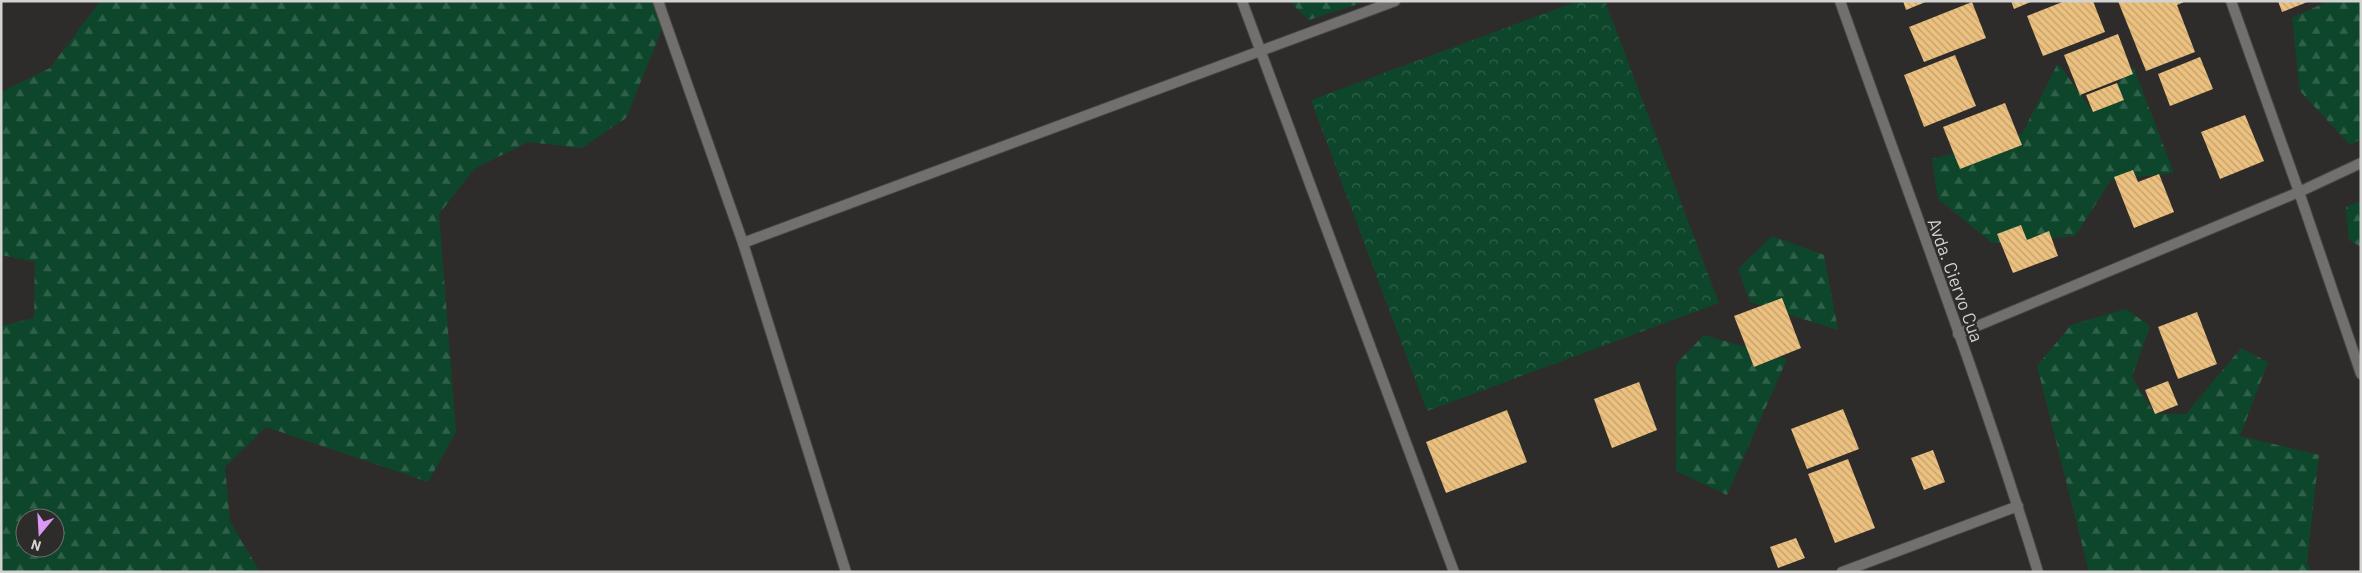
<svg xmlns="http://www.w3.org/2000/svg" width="2362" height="573" font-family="Barlow,sans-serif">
	<defs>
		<pattern id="forest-firs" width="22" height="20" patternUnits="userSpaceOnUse" patternTransform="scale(1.25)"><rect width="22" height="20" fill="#0e462b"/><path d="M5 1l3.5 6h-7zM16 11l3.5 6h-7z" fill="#306049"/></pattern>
		<pattern id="park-crowns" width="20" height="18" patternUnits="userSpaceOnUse" patternTransform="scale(1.25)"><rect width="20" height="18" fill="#0e462b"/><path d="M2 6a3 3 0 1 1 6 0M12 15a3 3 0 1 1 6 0" fill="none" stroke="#306049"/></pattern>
		<pattern id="building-back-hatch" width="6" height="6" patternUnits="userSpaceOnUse" patternTransform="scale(1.25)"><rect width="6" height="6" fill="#ecc07e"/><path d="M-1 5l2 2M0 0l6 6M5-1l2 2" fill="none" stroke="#c1a06e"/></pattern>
	</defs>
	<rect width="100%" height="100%" fill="#2e2c2a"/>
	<g fill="url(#forest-firs)" fill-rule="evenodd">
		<path d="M100,1H665L668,14L626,118L582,148L528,142L474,169L439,214L456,432L428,482L266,427L225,467L230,521L260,572H1V326L34,318L35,262L1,255V92L50,68ZM25,518H55V548H25Z"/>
		<polygon points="1289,1 1367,1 1309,20"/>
		<polygon points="2328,1 2361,1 2361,139 2350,145 2300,91 2292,18"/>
		<polygon points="2058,63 2093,112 2133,66 2174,173 2111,180 2075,236 1992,243 1938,199 1932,159 2022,134"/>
		<polygon points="2361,201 2361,247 2349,240 2346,207"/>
		<polygon points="1772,236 1824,255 1838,330 1750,302 1738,269"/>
		<polygon points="2126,309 2150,326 2132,377 2155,414 2186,414 2241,348 2268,362 2240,436 2319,455 2307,562 2311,572 2089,572 2037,366 2071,325"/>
		<polygon points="1704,335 1787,359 1727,495 1676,471 1676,364"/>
	</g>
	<polygon fill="url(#park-crowns)" points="1578,1 1605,1 1719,303 1427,411 1311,100"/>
	<g fill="url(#building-back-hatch)">
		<polygon points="1903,1 1928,1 1906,10"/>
		<polygon points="2011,1 2033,1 2014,9"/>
		<polygon points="2065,1 2093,1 2105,32 2043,56 2027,16"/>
		<polygon points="2118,1 2186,1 2177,5 2195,52 2146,71"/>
		<polygon points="2278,1 2310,1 2282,12"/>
		<polygon points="1972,2 1986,38 1924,62 1909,27"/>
		<polygon points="2118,34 2133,74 2080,95 2064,55"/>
		<polygon points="1955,55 1976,106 1924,127 1904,75"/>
		<polygon points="2200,57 2213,89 2170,106 2158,74"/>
		<polygon points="2117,83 2124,100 2093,112 2086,95"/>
		<polygon points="2005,103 2022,145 1960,169 1943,127"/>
		<polygon points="2245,115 2264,161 2220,179 2201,132"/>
		<polygon points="2133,170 2138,182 2159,174 2174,212 2134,228 2114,177"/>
		<polygon points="2021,225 2027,240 2049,231 2058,256 2013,273 1997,234"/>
		<polygon points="1782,298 1801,348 1754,367 1734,316"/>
		<polygon points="2197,312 2217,364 2178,379 2158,327"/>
		<polygon points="2168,381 2178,405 2155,414 2145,390"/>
		<polygon points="1639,382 1657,430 1612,448 1594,399"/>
		<polygon points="1843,409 1859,449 1807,469 1791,429"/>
		<polygon points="1507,410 1527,462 1446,493 1426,442"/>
		<polygon points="1933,450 1945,482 1924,490 1911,458"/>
		<polygon points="1848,459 1875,528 1835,543 1808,474"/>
		<polygon points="1796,538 1805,558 1778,568 1770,547"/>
	</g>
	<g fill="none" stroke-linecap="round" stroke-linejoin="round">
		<defs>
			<g id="street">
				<polyline points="658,1 743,243 846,572"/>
				<polyline points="1242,1 1454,572"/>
				<path d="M1840,1C1907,191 1979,379 2038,572"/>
				<polyline points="2231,1 2299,192 2361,374"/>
				<polyline points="743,243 1395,1"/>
				<polyline points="1958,334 2299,192 2361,163"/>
				<polyline points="1842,572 2018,506"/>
			</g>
		</defs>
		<use href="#street" stroke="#494745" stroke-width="12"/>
		<use href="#street" stroke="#71706f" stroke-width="10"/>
	</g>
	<g text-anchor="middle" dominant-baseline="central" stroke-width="5" stroke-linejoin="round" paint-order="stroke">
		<g font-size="18" fill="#d4d3d1" stroke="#2e2c2a">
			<text transform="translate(1956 280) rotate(70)">Avda. Ciervo Cua</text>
		</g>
	</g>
	<rect width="2362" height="573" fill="none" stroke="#d4d3d1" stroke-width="5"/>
	<g transform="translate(40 533) rotate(198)"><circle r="24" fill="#2e2c2a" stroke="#706f6d"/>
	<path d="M0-4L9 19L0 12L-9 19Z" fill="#db99f5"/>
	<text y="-8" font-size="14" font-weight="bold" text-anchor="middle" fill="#d4d3d1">N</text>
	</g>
</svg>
